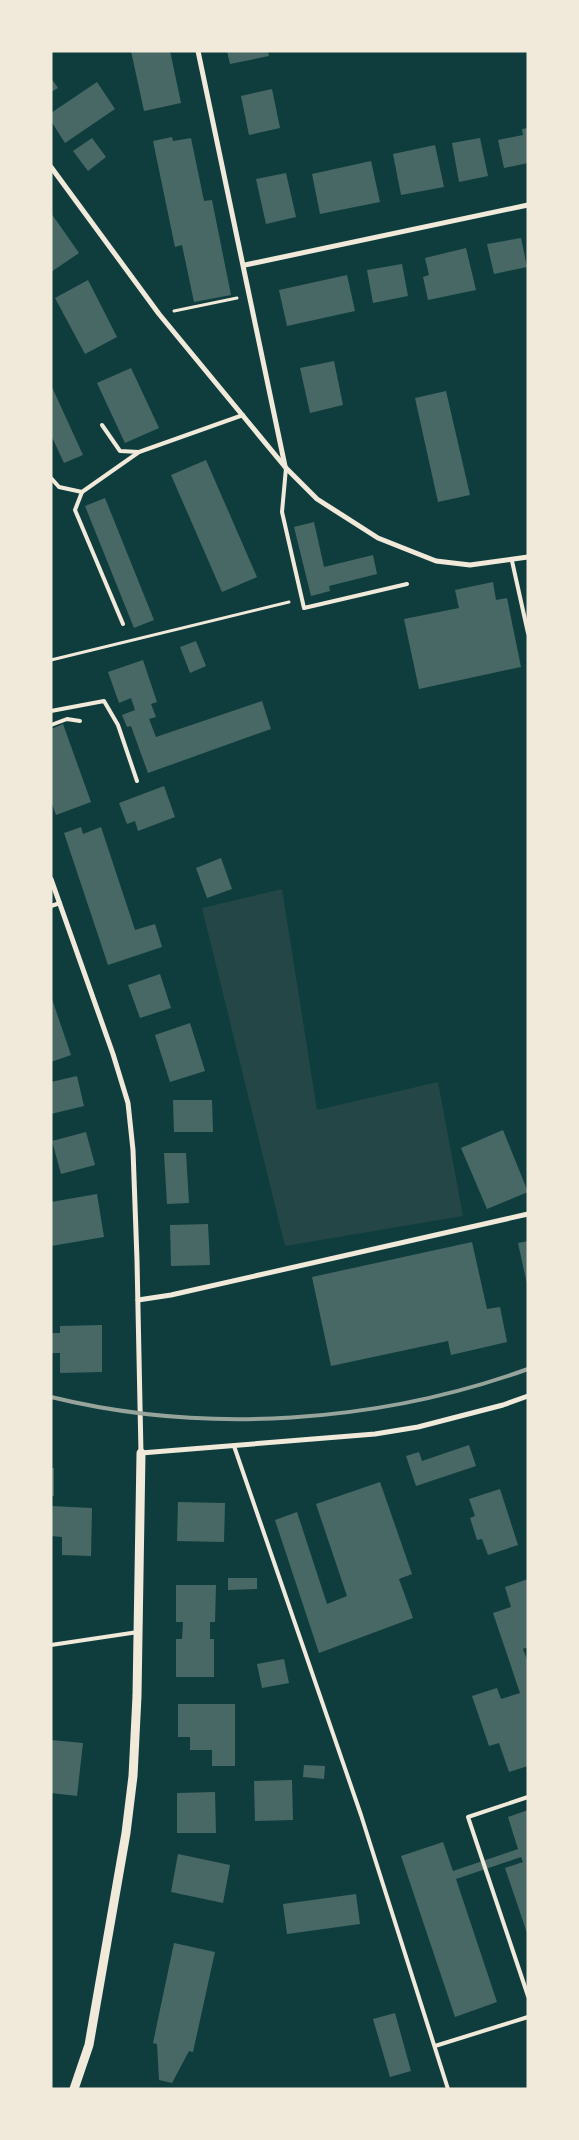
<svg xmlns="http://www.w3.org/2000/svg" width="579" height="2140" font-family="Mulish,sans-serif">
	<rect width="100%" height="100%" fill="#0f3d3e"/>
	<polygon fill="#244646" points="282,889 317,1110 438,1082 463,1216 285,1246 202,908"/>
	<g fill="#486865">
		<polygon points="131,51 170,51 181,103 144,111"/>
		<polygon points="227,51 268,51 269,56 230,64"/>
		<polygon points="51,78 58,88 51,92"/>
		<polygon points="97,82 115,109 65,143 51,121 51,113"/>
		<polygon points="272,89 280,128 249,135 241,96"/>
		<polygon points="528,128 528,163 504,168 498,140 523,135 522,129"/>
		<polygon points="172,137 173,141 191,138 204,201 212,200 231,295 194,302 182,245 175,247 153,141"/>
		<polygon points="92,138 106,157 88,171 73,151"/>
		<polygon points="480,138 488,176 459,182 452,143"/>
		<polygon points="435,145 444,187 401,195 393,154"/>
		<polygon points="371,161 380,202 320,214 312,174"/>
		<polygon points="286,173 296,217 266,224 256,179"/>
		<polygon points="51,213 79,253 51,272"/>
		<polygon points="521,238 527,267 494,274 487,244"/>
		<polygon points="466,248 476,290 428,300 423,277 429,275 425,258"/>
		<polygon points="402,264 408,296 373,303 367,270"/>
		<polygon points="347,275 355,311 287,326 279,290"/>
		<polygon points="88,280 117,337 85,354 55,298"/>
		<polygon points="334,361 343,405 310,413 300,368"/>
		<polygon points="131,368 159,428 125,443 97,383"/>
		<polygon points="51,385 83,455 64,463 51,435"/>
		<polygon points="446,391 470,495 438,502 415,398"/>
		<polygon points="206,460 257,577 222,592 171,475"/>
		<polygon points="105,498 154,620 134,628 85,506"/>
		<polygon points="314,522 324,567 373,555 377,574 329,586 330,591 311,596 294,527"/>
		<polygon points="493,582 496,600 507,598 521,667 419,689 404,619 459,608 455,590"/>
		<polygon points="196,641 206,666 190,673 180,647"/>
		<polygon points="143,660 157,702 151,704 156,717 149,719 156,737 262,701 271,729 148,773 131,726 127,727 122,715 135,710 131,698 119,703 108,672"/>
		<polygon points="63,724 91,802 56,815 51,801 51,729"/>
		<polygon points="164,786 175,817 138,831 135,821 127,824 119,803"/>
		<polygon points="81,827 83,834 101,827 135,930 155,924 162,947 108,965 64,833"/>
		<polygon points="221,858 232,889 207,898 196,868"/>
		<polygon points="160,974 171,1008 140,1018 128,985"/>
		<polygon points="51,996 71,1055 51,1062"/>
		<polygon points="190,1023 205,1071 170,1082 155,1035"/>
		<polygon points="77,1076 84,1106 51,1114 51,1082"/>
		<polygon points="173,1100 212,1100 213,1132 174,1132"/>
		<polygon points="503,1130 528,1192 487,1209 461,1148"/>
		<polygon points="86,1132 95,1165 61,1174 52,1141"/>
		<polygon points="164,1153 186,1153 189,1203 167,1204"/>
		<polygon points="97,1194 104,1237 51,1246 51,1202"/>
		<polygon points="208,1224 210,1265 171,1266 170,1225"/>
		<polygon points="528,1241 528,1284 527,1284 518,1243"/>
		<polygon points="472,1242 487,1309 500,1307 507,1342 451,1355 448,1341 331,1366 312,1277"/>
		<polygon points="102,1325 102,1372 60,1373 60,1353 51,1353 51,1333 60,1333 60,1326"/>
		<polygon points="469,1445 476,1466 416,1486 406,1456 419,1452 422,1461"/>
		<rect x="51" y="1468" width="3" height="28"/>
		<polygon points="380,1482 412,1574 399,1579 413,1618 319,1653 275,1520 297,1512 327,1604 347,1596 316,1504"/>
		<polygon points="500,1489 518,1545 488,1555 482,1539 477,1540 470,1518 475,1516 469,1499"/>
		<polygon points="178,1502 225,1503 224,1542 177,1541"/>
		<polygon points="51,1506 92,1508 91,1556 62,1555 62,1537 51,1536"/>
		<polygon points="228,1578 257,1578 257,1589 228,1590"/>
		<polygon points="528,1579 528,1647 523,1649 528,1662 528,1766 509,1772 499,1743 489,1746 472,1696 497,1688 501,1699 520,1693 493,1613 511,1607 505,1587"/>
		<polygon points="176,1585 216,1585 215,1622 210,1622 210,1639 214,1639 214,1677 176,1677 176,1639 182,1639 183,1622 176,1622"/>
		<polygon points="284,1659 289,1683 262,1688 257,1664"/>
		<polygon points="178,1704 235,1704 235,1766 212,1766 212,1750 190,1750 190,1737 178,1737"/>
		<polygon points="51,1740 83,1743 77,1796 51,1793"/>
		<polygon points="304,1765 325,1766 324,1779 303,1777"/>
		<polygon points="292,1780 293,1820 255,1821 254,1781"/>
		<polygon points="215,1792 216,1833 177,1833 177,1793"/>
		<polygon points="528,1810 528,1936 505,1868 523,1862 521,1857 456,1879 497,2002 455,2017 401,1856 443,1842 453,1871 518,1849 508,1817"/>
		<polygon points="178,1854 230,1865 223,1903 171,1892"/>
		<polygon points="356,1894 360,1924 287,1934 283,1904"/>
		<polygon points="174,1943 215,1952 193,2052 189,2051 172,2083 159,2080 157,2044 153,2043"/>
		<polygon points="395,2013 411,2071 390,2077 373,2019"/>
	</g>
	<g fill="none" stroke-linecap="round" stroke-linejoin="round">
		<g stroke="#f1e9da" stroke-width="3">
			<polyline points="174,311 237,298"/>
			<polyline points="51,660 289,602"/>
		</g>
		<g stroke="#f1e9da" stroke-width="4">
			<polyline points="102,425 120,451 139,452 243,415"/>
			<polyline points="286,468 282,512 304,608 407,584"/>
			<polyline points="51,478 59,487 82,492"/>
			<polyline points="512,561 528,633"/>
			<polyline points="123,624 75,510 82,492 139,452"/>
			<polyline points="51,711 104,701 118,725 137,781"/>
			<polyline points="51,725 67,719 80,721"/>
			<polyline points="51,906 60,903"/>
			<polyline points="234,1446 361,1815 448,2089"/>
			<polyline points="51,1645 138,1632"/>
			<polyline points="528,1797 468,1817 528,1996"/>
			<polyline points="435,2046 528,2017"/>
		</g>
		<g stroke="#f1e9da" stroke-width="5">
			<polyline points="198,51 285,466"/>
			<polyline points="51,167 159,314 286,468 317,499 378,538 436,561 470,565 528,557"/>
			<polyline points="245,265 528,205"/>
			<polyline points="51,879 113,1054 128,1103 133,1150 137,1260 141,1453 375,1434 418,1427 503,1405 528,1396"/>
			<polyline points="138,1300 171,1295 528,1214"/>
		</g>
		<polyline stroke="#f1e9da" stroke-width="9" points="74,2089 89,2045 126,1833 133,1776 137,1696 141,1453"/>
		<path stroke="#97a49c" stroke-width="4" d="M51,1397C206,1435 378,1423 528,1369"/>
	</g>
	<rect width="579" height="2140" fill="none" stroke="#f1e9da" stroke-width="105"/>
</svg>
